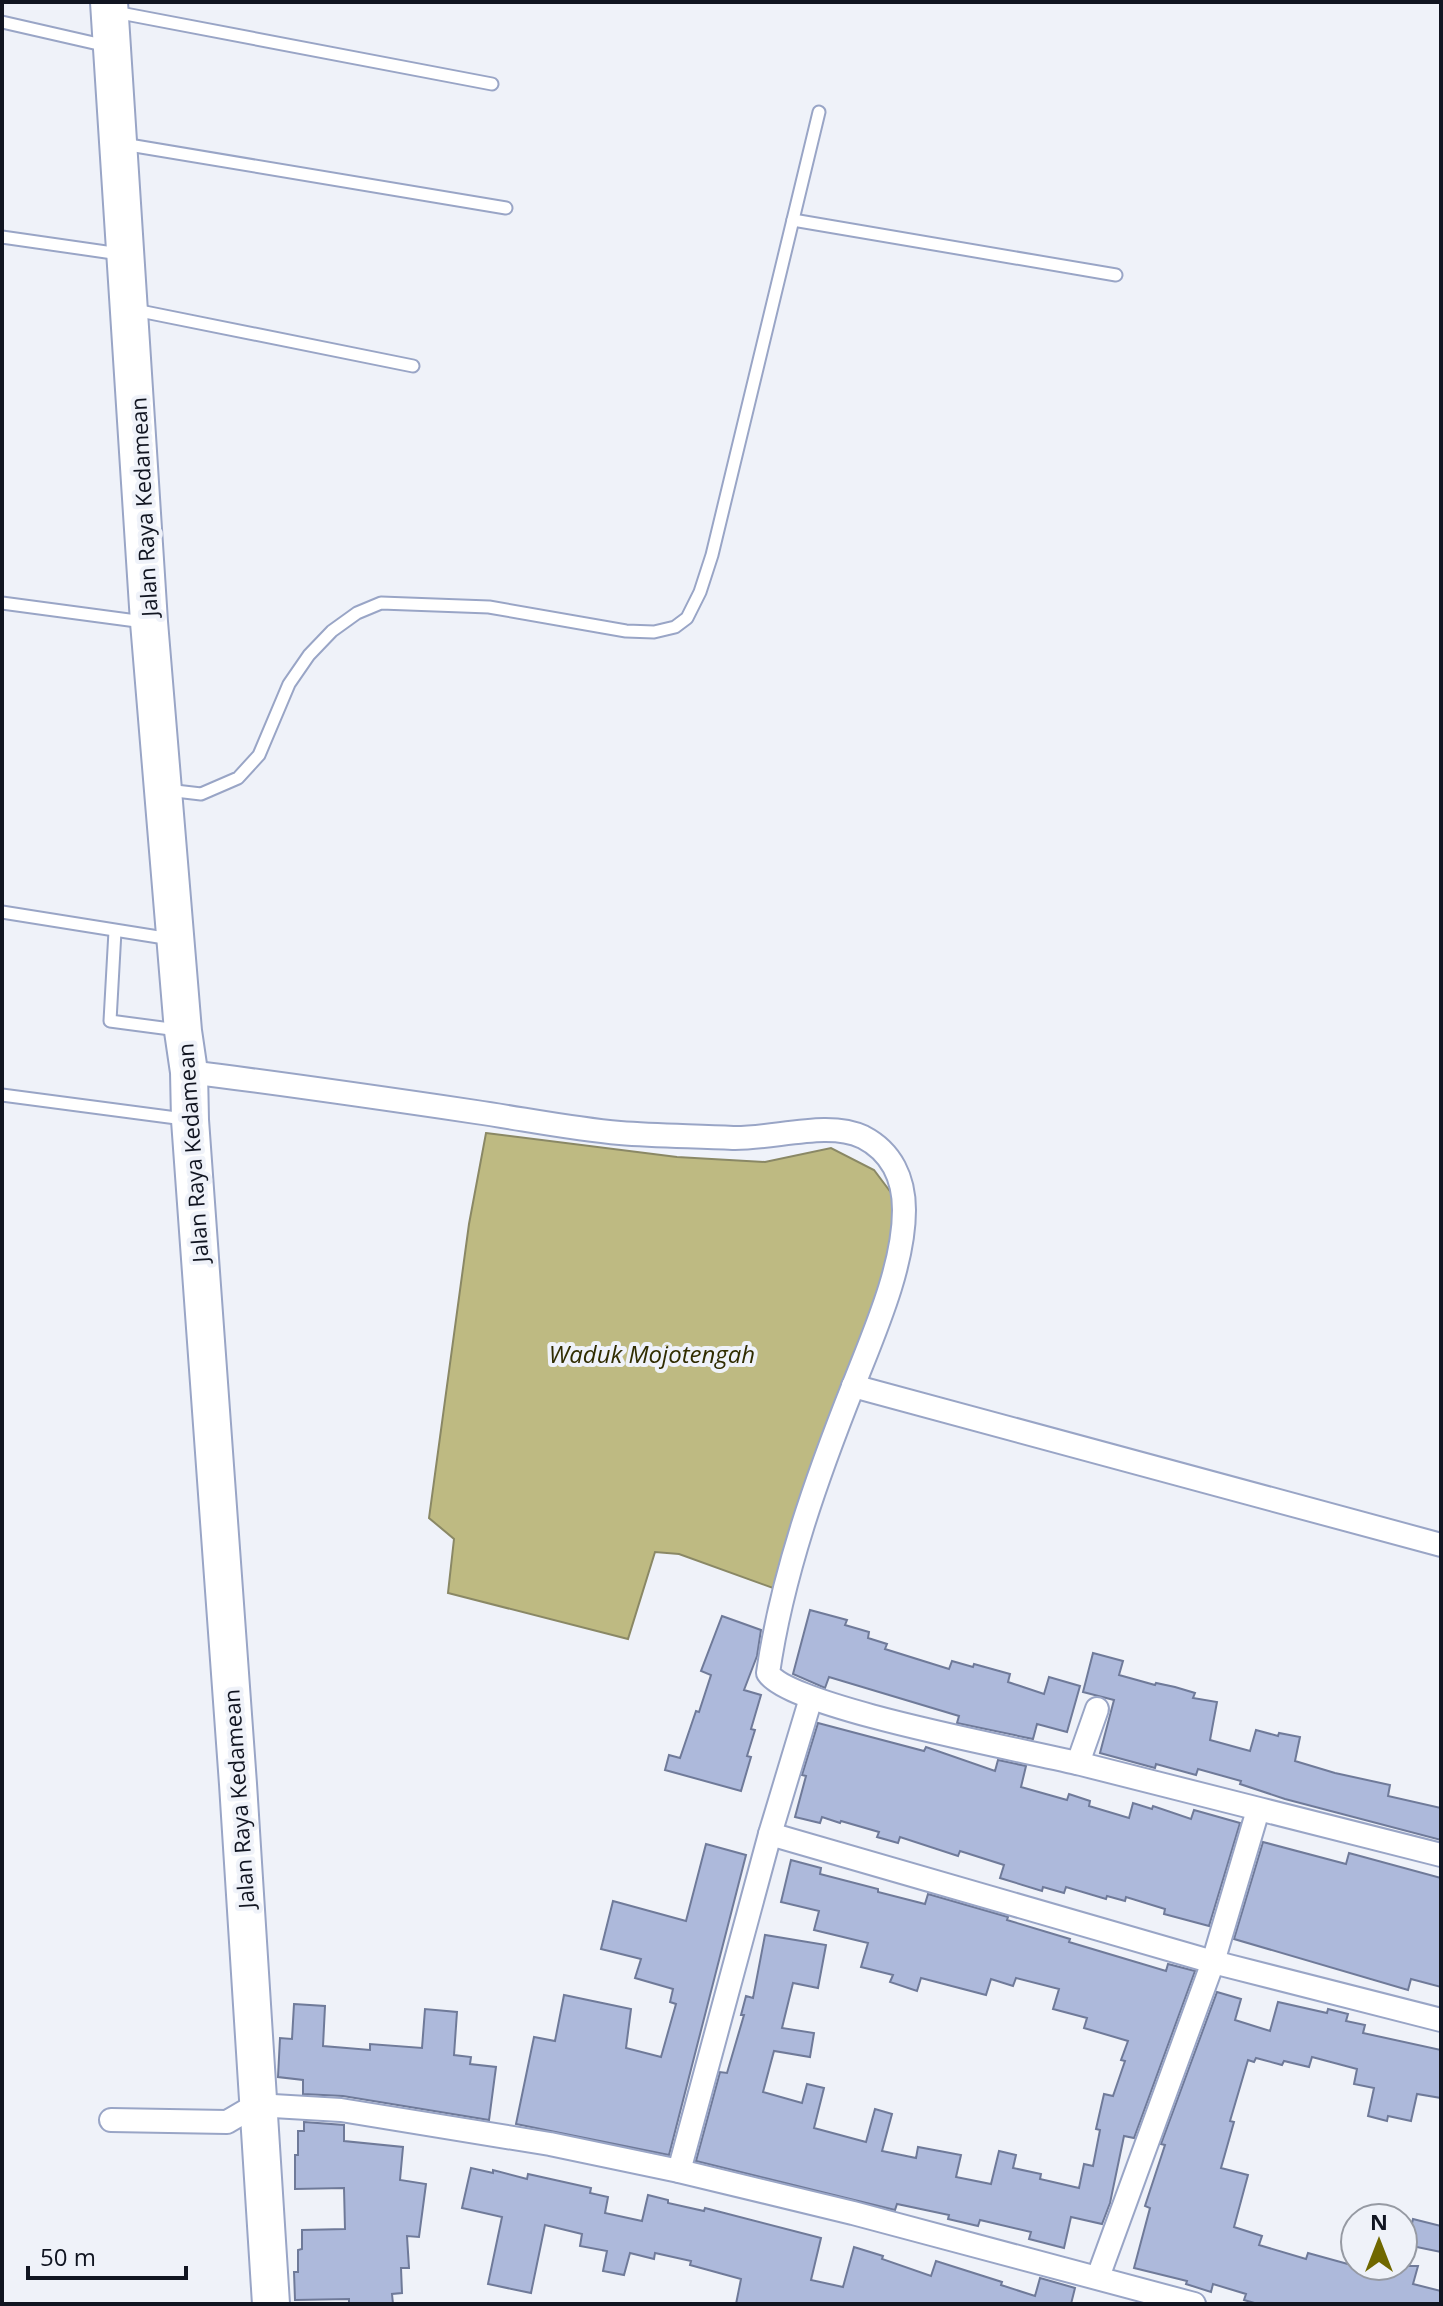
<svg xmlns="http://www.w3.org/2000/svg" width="1443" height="2306" font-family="'Open Sans',sans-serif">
	<rect width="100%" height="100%" fill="#eff2f9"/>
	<polygon fill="#beba82" stroke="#8a8865" stroke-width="2" points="486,1133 677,1157 765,1162 831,1148 874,1170 904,1210 784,1592 679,1554 655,1552 628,1639 448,1593 454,1539 429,1518 469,1224"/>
	<g fill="#adb9db" stroke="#6f7a99" stroke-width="2">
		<polygon points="810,1610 847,1620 845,1625 869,1632 868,1638 887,1644 885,1649 949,1669 952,1661 973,1667 974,1664 1010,1674 1008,1682 1044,1694 1049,1677 1080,1686 1067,1732 1037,1724 1033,1739 957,1723 959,1716 829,1677 825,1688 793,1674"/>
		<polygon points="722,1616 761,1630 757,1656 744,1690 761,1695 751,1729 755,1730 747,1756 751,1757 741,1791 665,1770 669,1755 680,1758 696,1711 699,1712 711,1675 701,1671"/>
		<polygon points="1093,1653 1123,1661 1119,1675 1155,1685 1156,1683 1175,1687 1195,1693 1193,1698 1217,1702 1210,1740 1250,1751 1256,1730 1278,1736 1279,1733 1300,1737 1295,1761 1335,1773 1390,1785 1388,1796 1441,1808 1441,1840 1285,1799 1240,1784 1241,1781 1198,1769 1196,1775 1156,1764 1155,1768 1100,1753 1114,1700 1083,1692"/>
		<polygon points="818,1723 924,1751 926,1747 995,1771 998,1760 1026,1766 1021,1787 1067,1800 1069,1794 1090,1801 1089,1806 1129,1818 1133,1803 1152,1809 1153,1806 1191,1819 1194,1810 1240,1823 1209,1926 1164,1914 1165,1909 1126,1897 1125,1901 1107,1896 1106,1899 1066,1887 1064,1893 1043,1887 1042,1891 1000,1878 1004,1865 960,1851 958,1856 900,1837 898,1843 877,1837 879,1832 841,1821 840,1823 822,1817 820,1823 795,1817 806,1776 802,1775"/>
		<polygon points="1263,1842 1346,1864 1349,1853 1441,1878 1441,1987 1411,1979 1408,1990 1234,1939"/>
		<polygon points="706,1844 746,1855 669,2155 516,2124 534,2037 555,2041 564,1995 631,2009 626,2048 661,2057 676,2004 670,2002 673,1989 635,1978 641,1959 601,1949 613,1901 686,1921"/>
		<polygon points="791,1860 821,1868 820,1874 878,1889 878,1892 925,1904 928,1894 1008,1917 1007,1920 1070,1939 1069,1942 1166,1971 1168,1964 1195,1971 1134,2138 1124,2136 1110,2203 1102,2224 1071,2217 1064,2248 1029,2239 1031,2232 980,2220 978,2226 948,2219 949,2215 897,2204 895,2210 696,2161 720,2072 727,2073 744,2015 741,2015 746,1996 753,1998 765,1935 826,1945 818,1988 793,1983 782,2028 814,2033 810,2057 774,2051 763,2092 802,2103 807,2084 824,2088 814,2128 866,2142 875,2109 892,2114 882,2151 916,2158 918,2147 961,2155 956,2177 991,2184 999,2151 1016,2155 1013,2168 1041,2174 1040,2179 1079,2188 1084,2164 1093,2166 1100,2130 1096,2129 1104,2094 1113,2096 1125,2061 1121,2060 1128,2041 1084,2028 1087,2018 1053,2009 1059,1989 1016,1978 1013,1986 991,1979 986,1995 921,1978 917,1991 890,1982 893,1975 861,1967 868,1943 814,1930 819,1911 781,1902"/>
		<polygon points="1217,1992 1241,1999 1235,2020 1270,2031 1278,2002 1327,2013 1328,2009 1348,2014 1346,2021 1365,2025 1363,2033 1441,2050 1441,2098 1417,2094 1411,2121 1388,2116 1387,2121 1368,2116 1374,2088 1354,2084 1357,2069 1312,2057 1309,2067 1284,2061 1282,2065 1256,2058 1254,2062 1248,2060 1230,2121 1234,2122 1221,2168 1248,2175 1234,2227 1262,2236 1259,2245 1306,2259 1308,2253 1355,2266 1418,2266 1413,2284 1441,2291 1441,2304 1258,2304 1244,2300 1246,2294 1213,2284 1211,2292 1186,2284 1187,2281 1134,2268 1150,2208 1145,2206 1165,2145 1161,2144"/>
		<polygon points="294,2004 325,2006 323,2046 370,2050 370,2044 422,2048 425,2009 457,2012 454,2055 471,2057 470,2064 496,2067 489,2120 343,2096 303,2094 303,2080 278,2077 280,2038 292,2039"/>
		<polygon points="304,2122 344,2125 344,2141 403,2147 400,2180 426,2184 419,2237 407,2236 409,2268 401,2268 402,2293 392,2294 393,2304 349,2304 349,2299 295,2300 294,2272 298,2272 298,2250 302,2249 302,2230 345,2229 344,2188 295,2189 295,2155 298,2155 298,2131 304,2131"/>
		<polygon points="471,2168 493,2173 493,2170 527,2179 528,2174 591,2188 590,2193 608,2197 605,2213 642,2221 648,2195 668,2200 668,2203 704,2211 705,2208 821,2238 811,2280 843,2287 854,2247 883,2256 882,2259 931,2276 936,2261 1002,2282 1001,2285 1035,2296 1040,2278 1075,2288 1071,2304 736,2304 741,2279 690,2265 691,2261 655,2253 654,2259 630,2253 624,2275 603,2271 607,2251 580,2246 582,2234 545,2225 531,2293 488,2284 502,2217 462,2208"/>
		<polygon points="1413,2219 1441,2226 1441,2252 1407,2245"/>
	</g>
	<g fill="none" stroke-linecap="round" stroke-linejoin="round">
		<defs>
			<g id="service">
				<polyline points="115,12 492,84"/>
				<polyline points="2,22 107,46"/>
				<polyline points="123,144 506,208"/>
				<polyline points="793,220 1116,275"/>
				<polyline points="2,237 120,254"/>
				<polyline points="135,310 413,366"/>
				<polyline points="2,603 144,622"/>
				<polyline points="167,790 201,794 238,778 259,755 289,684 309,655 332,631 357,613 381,603 489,607 626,631 654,632 675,627 687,618 700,592 712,555 819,112"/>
				<polyline points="2,912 171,939"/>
				<polyline points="115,931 110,1021 178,1030"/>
				<polyline points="2,1095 184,1119"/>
			</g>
			<g id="minor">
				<path d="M189,1072C285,1084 381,1098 476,1112C524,1119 572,1129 620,1133C657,1136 695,1136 733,1138C774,1139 828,1120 863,1137C892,1152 904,1179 904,1210C904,1266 874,1333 854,1384C817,1477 782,1575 768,1673C790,1708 1029,1751 1081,1764C1201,1794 1321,1825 1441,1855"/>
				<polyline points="853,1386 1441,1545"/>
				<polyline points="1078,1763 1097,1709"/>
				<polyline points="770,1834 1213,1962 1441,2020"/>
				<polyline points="111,2120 227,2122 256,2105 341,2110 550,2144 679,2171 853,2213 1194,2304"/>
				<polyline points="679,2171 770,1834 811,1698"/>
				<polyline points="1098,2277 1213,1962 1258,1810"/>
			</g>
			<polyline id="trunk" points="109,2 149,622 183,1031 189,1072 190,1120 238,1784 271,2304"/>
		</defs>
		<use href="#service" stroke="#99a5c6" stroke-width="15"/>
		<use href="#minor" stroke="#99a5c6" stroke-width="26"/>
		<use href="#trunk" stroke="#99a5c6" stroke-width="40"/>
		<use href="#service" stroke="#fff" stroke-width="11"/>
		<use href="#minor" stroke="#fff" stroke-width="22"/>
		<use href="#trunk" stroke="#fff" stroke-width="36"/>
	</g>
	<g text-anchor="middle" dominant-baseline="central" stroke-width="8" stroke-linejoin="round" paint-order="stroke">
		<g font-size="22" fill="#111521" stroke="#eff2f9">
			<text transform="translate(143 507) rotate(-93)">Jalan Raya Kedamean</text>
			<text transform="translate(192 1153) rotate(-94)">Jalan Raya Kedamean</text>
			<text transform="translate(238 1799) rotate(-94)">Jalan Raya Kedamean</text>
		</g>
		<g font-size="24" font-style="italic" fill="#302c00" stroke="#eff2f9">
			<text x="652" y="1353">Waduk Mojotengah</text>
		</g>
	</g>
	<rect width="1443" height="2306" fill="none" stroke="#111521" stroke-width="8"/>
	<g transform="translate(1379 2242)"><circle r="38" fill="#eff2f9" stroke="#969aa3" stroke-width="2"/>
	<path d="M0-6L14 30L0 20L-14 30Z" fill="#706800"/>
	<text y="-12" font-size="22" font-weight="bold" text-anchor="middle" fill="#111521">N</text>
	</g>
	<path d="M28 2266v12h158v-12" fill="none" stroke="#111521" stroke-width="4"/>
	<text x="40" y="2266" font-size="24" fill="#111521" stroke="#eff2f9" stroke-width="6" paint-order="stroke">50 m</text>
</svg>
